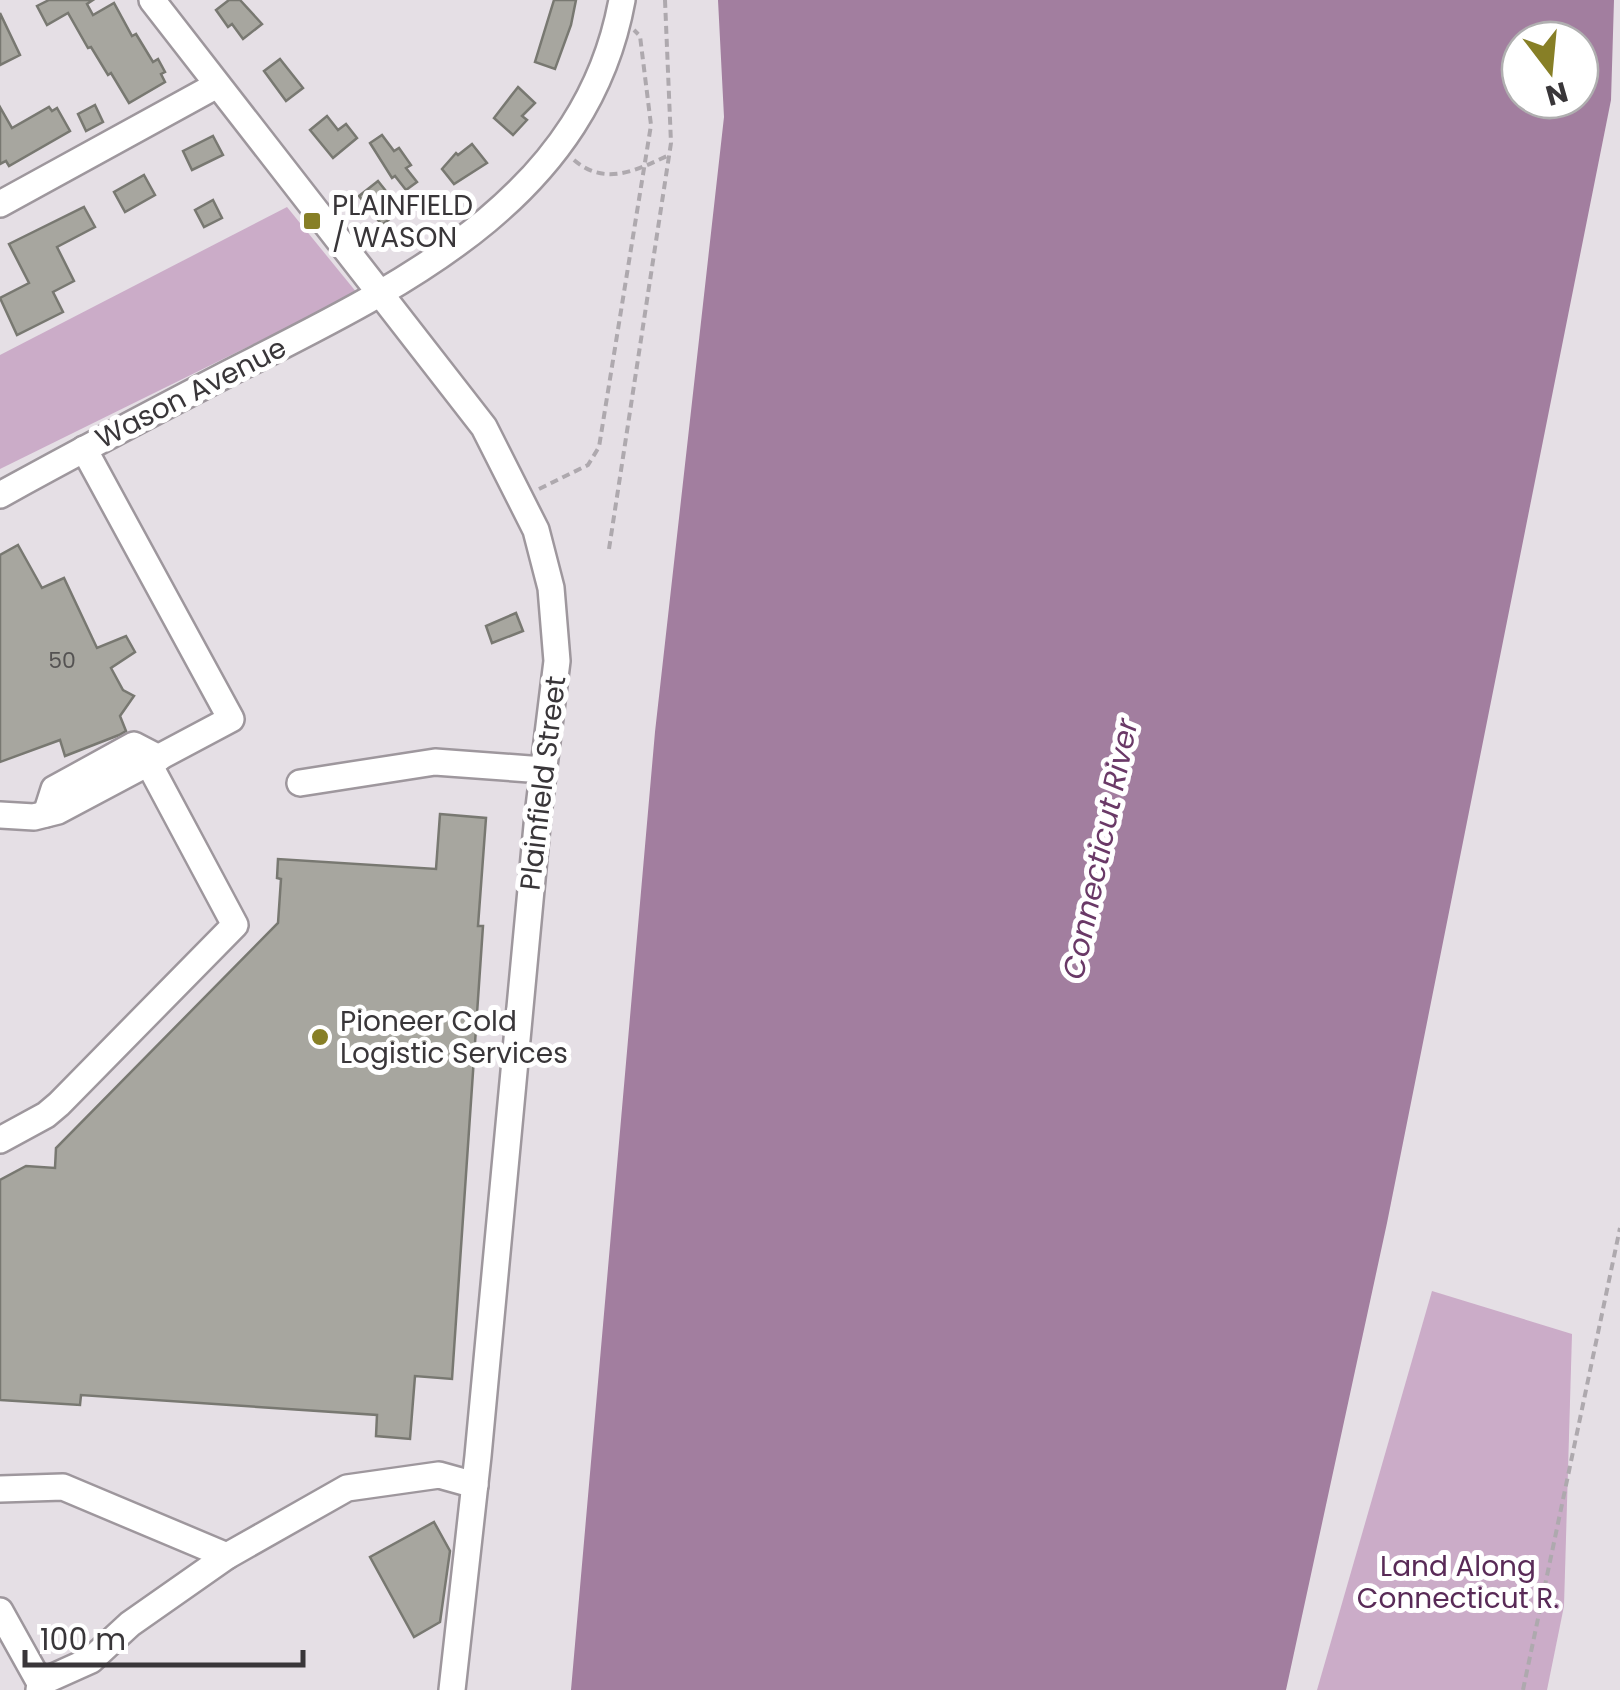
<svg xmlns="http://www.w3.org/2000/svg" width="1620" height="1690" font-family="Poppins,sans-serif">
	<rect width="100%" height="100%" fill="#e5dfe5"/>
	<g fill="#cbacc8">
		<polygon points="287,207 357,293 0,469 0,355"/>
		<polygon points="1432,1291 1572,1334 1564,1606 1547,1690 1317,1690"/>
	</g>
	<path fill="#a27e9f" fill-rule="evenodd" d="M718,0H1614L1611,100L1387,1223L1286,1690H571L655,732L724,117ZM1520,40H1580V100H1520Z"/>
	<g fill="#a7a69f" stroke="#787871" stroke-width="2.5">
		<polygon points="49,0 93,0 87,4 93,15 114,3 132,36 136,34 153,62 158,59 165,72 161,74 165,82 129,103 111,73 108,75 91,47 88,48 68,13 47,25 37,6"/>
		<polygon points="229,0 240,0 262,24 243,39 232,24 228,27 216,10"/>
		<polygon points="554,0 576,0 571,25 555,69 535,62"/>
		<polygon points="0,13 20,55 0,65"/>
		<polygon points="280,59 303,88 286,101 264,71"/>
		<polygon points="518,87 535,103 522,116 527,120 513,135 494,118"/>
		<polygon points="95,105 103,122 86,131 78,114"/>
		<polygon points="0,107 12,128 49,107 52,111 57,108 70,131 9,166 6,161 0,164"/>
		<polygon points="327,116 338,130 346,124 357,138 333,158 310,130"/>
		<polygon points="382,135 394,151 399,148 411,165 406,168 417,182 406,190 395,176 392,178 370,143"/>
		<polygon points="213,136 223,155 192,170 183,151"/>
		<polygon points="472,144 487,163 454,184 442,169 456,153 458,155"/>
		<polygon points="144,175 155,195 125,212 114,192"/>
		<polygon points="378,181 401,210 382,225 359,196"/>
		<polygon points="213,200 222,218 204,227 195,210"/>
		<polygon points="84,207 95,227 57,247 74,281 53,292 63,312 17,335 0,298 29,283 9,244"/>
		<polygon points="18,545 42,588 64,578 97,648 126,636 135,652 111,668 123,690 134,696 120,716 126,731 119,735 65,756 60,740 0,762 0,555"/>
		<polygon points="516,613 523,631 492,643 486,626"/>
		<polygon points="440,814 486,818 478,926 483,926 452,1379 415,1376 410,1439 376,1436 377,1415 81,1395 80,1405 0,1400 0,1180 26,1166 55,1168 56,1148 278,923 281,879 277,878 278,859 436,869"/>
		<polygon points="434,1522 450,1551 440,1622 414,1637 370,1557"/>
	</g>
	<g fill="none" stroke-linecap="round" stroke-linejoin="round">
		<defs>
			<g id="minor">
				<polyline points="152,0 484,427 536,530 551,588 557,661 538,815 478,1456 452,1690"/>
				<polyline points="0,204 217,85"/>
				<path d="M0,495C76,453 152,413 229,373C395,288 585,203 622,0"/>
				<polyline points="300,783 435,762 543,770"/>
				<polyline points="46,814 54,789 134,745 159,758"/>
				<polyline points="0,815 34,817 58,811 231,719 84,449"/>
				<polyline points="0,1140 46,1115 59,1104 235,925 149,764"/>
				<polyline points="0,1489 63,1487 227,1556"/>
				<polyline points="0,1611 40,1683 39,1690"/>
				<polyline points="40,1683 91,1660 130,1624 227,1556 347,1488 439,1475 475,1485"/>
			</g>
		</defs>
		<use href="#minor" stroke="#9e979d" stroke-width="30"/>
		<g stroke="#aea9ae" stroke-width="4" stroke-dasharray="8 5" stroke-linecap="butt">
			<path d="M574,160C604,186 635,171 667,156"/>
			<polyline points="539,489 588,465 599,447 651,125 640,36 634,30"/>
			<polyline points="609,549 671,143 665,0"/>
			<polyline points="1523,1690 1620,1228"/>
		</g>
		<use href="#minor" stroke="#fff" stroke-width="25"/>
	</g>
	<g fill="#877f26" stroke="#fff" stroke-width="4">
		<rect x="302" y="211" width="20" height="20" rx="5"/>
		<circle cx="320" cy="1037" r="10"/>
	</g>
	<g text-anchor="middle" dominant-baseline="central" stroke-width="10" stroke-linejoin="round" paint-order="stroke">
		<g font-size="22" fill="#545252">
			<text x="62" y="660">50</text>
		</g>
		<g font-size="28" fill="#393639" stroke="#fff" text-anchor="start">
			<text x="332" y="205">PLAINFIELD<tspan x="332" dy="32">/ WASON</tspan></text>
			<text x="340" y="1021">Pioneer Cold<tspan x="340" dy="32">Logistic Services</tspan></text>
		</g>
		<g font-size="28" fill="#393639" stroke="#fff">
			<text transform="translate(191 393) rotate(-27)">Wason Avenue</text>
			<text transform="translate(543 783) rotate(-83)">Plainfield Street</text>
		</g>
		<g font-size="28" fill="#592a57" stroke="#fff">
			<text x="1458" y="1566">Land Along<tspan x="1458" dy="32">Connecticut R.</tspan></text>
		</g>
		<g font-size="30" font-style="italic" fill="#6a3967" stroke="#fff">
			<text transform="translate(1100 849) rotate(-78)">Connecticut River</text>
		</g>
	</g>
	<g transform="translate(1550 70) rotate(164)"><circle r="48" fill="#ffffff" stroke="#b0afb0" stroke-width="2.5"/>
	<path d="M0-8L18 38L0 25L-18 38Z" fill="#877f26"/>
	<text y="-15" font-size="28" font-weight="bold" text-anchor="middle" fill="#393639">N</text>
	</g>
	<path d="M25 1650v15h278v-15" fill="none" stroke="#393639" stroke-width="5"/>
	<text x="40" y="1650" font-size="30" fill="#393639" stroke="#ffffff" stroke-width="8" paint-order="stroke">100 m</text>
</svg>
